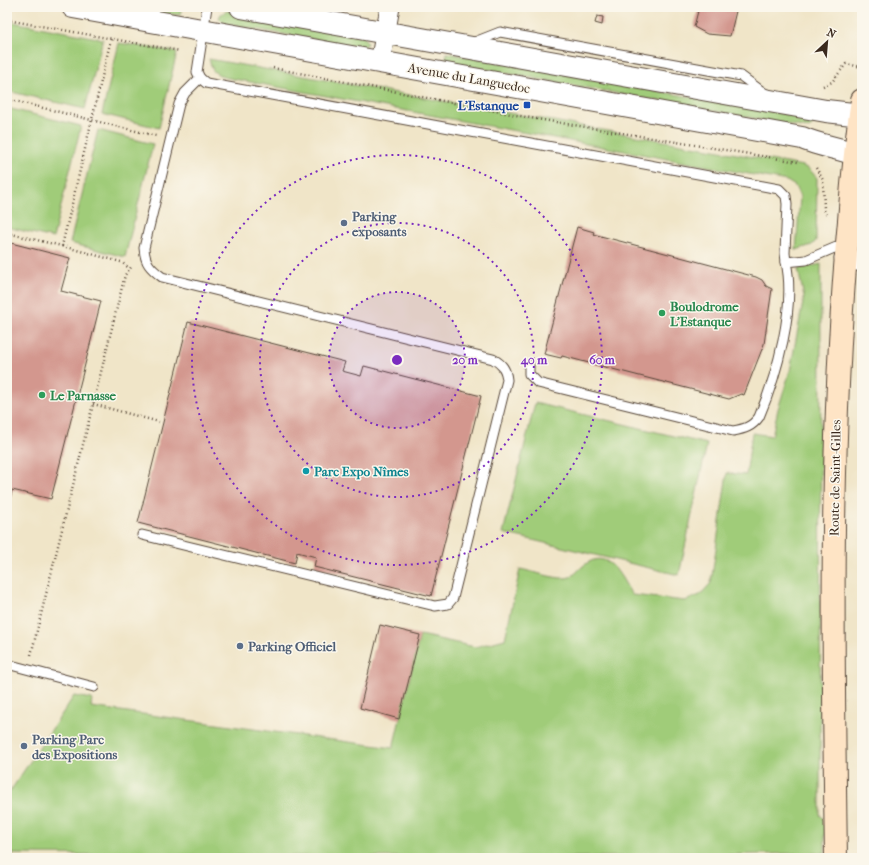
<svg xmlns="http://www.w3.org/2000/svg" width="869" height="865" font-family="'IM FELL French Canon',serif">
	<rect width="100%" height="100%" fill="#fbf7ec"/>
	<filter id="ink" filterUnits="userSpaceOnUse"><feTurbulence type="fractalNoise" baseFrequency=".025" numOctaves="2"/><feDisplacementMap in="SourceGraphic" scale="8" xChannelSelector="R" yChannelSelector="G"/><feConvolveMatrix kernelMatrix="1 2 1 2 8 2 1 2 1" color-interpolation-filters="sRGB"/></filter>
	<filter id="wash" filterUnits="userSpaceOnUse"><feTurbulence type="fractalNoise" baseFrequency=".012" numOctaves="4" result="noise"/><feDisplacementMap in="SourceGraphic" scale="16" xChannelSelector="R" yChannelSelector="G"/><feGaussianBlur stdDeviation="0.9" result="paint"/><feColorMatrix in="noise" values="0 0 0 0 0 0 0 0 0 0 0 0 0 0 0 0 0 1.4 0 .05"/><feComposite in="paint" operator="in"/></filter>
	<g filter="url(#wash)">
		<rect width="100%" height="100%" fill="#f0e5c8"/>
		<g fill="#a0cc79" stroke="#6e7b4c">
			<polygon points="131,7 182,7 180,14 176,15"/>
			<polygon points="227,11 363,37 368,43 363,48 225,24 219,18 221,14"/>
			<polygon points="7,21 103,39 85,109 7,91"/>
			<polygon points="119,43 177,52 159,128 102,114"/>
			<polygon points="447,53 813,119 812,126 808,128 445,62"/>
			<polygon points="209,59 803,166 810,170 817,178 816,241 812,245 796,250 800,197 795,186 787,181 223,77 213,71"/>
			<polygon points="7,108 81,126 53,238 7,227"/>
			<polygon points="98,130 153,144 125,257 70,243"/>
			<path d="M821,264L820,815L825,820V853L529,858L7,854V796L74,696L92,699L91,707L393,748L420,635L475,647L505,639L520,569C531,571 555,579 565,578C573,578 578,570 583,566C609,545 621,578 632,595L685,601L700,595L711,583L727,473L746,475L752,433L772,436L778,409L790,371L804,297L798,269Z"/>
			<polygon points="535,403 707,444 679,575 503,533"/>
		</g>
		<g id="blocks">
			<g fill="#d3978e">
				<polygon points="685,7 737,7 730,36 707,34 694,27 698,11"/>
				<polygon points="597,16 603,17 602,25 595,23"/>
				<polygon points="577,227 594,232 593,234 756,277 762,280 766,286 772,289 764,344 744,395 741,394 729,399 562,356 561,358 544,354"/>
				<polygon points="7,242 70,258 61,291 101,301 51,499 12,490 8,508"/>
				<polygon points="188,322 345,362 342,371 361,376 364,366 481,396 431,596 314,567 316,557 297,552 295,563 138,523"/>
				<polygon points="380,625 420,635 399,719 360,708"/>
			</g>
		</g>
	</g>
	<g filter="url(#ink)">
		<use href="#blocks" fill-opacity="0" stroke="#564638" stroke-width="1"/>
		<g fill="none" stroke-linecap="round" stroke-linejoin="round">
			<defs>
				<g id="service">
					<polyline points="207,7 197,72 200,78 206,83 779,189 786,196 787,204 785,253 786,262 806,260 846,243"/>
					<polyline points="472,43 500,32 741,76 767,95"/>
					<path d="M529,365V374L538,383L733,431C744,429 752,427 759,417C777,375 796,307 786,262"/>
					<path d="M142,535L435,606L448,604L453,598L507,380C506,369 502,364 493,359L162,277C150,268 145,263 144,248L179,104L185,93L200,78"/>
					<polyline points="7,664 94,687"/>
				</g>
				<g id="minor">
					<polyline points="380,63 390,7"/>
					<polyline points="844,258 862,262"/>
				</g>
				<g id="tertiary">
					<path d="M73,7L802,138C822,147 843,148 862,157"/>
					<polyline points="241,7 826,111 862,115"/>
				</g>
				<path id="secondary" d="M836,858C833,646 829,433 849,221C852,181 856,140 862,100"/>
			</defs>
			<use href="#service" stroke="#564638" stroke-width="11"/>
			<use href="#minor" stroke="#564638" stroke-width="21"/>
			<use href="#tertiary" stroke="#564638" stroke-width="24"/>
			<use href="#secondary" stroke="#564638" stroke-width="24"/>
			<g stroke="#564638" stroke-width="2.5" stroke-dasharray="1 3" stroke-linecap="butt">
				<polyline points="7,20 180,51"/>
				<polyline points="273,68 531,118 798,162"/>
				<polyline points="823,86 832,82 846,64 862,67"/>
				<polyline points="7,99 156,136"/>
				<polyline points="816,168 823,180 824,210 826,214"/>
				<polyline points="7,233 62,246 111,39"/>
				<polyline points="62,246 121,262 129,268"/>
				<polyline points="93,404 159,422"/>
				<polyline points="31,655 125,275 132,266"/>
			</g>
			<use href="#service" stroke="#fff" stroke-width="9"/>
			<use href="#minor" stroke="#fff" stroke-width="19"/>
			<use href="#tertiary" stroke="#fff" stroke-width="22"/>
			<use href="#secondary" stroke="#fee4c5" stroke-width="22"/>
		</g>
	</g>
	<circle cx="397" cy="360" r="68" fill="#7b2cbf" fill-opacity=".12"/>
	<g fill="none" stroke="#7b2cbf" stroke-width="2" stroke-dasharray="2 4">
		<circle cx="397" cy="360" r="68"/>
		<circle cx="397" cy="360" r="137"/>
		<circle cx="397" cy="360" r="205"/>
	</g>
	<rect fill="#1a4fb4" stroke="#fbf7ec" stroke-width="1.5" x="523" y="101" width="8" height="8" rx="2"/>
	<g fill="#5c6f8a" stroke="#fbf7ec" stroke-width="1.5">
		<circle cx="344" cy="223" r="4"/>
		<circle cx="240" cy="646" r="4"/>
		<circle cx="24" cy="746" r="4"/>
	</g>
	<g fill="#2e9e5b" stroke="#fbf7ec" stroke-width="1.5">
		<circle cx="662" cy="313" r="4"/>
		<circle cx="42" cy="395" r="4"/>
	</g>
	<circle fill="#0f9aa8" stroke="#fbf7ec" stroke-width="1.5" cx="306" cy="471" r="4"/>
	<g text-anchor="middle" dominant-baseline="central" stroke-width="3" stroke-linejoin="round" paint-order="stroke">
		<g font-size="13" fill="#3b2a1e" stroke="#fbf7ec">
			<text transform="translate(469 78) rotate(10)">Avenue du Languedoc</text>
			<text transform="translate(835 478) rotate(-89)">Route de Saint-Gilles</text>
		</g>
		<g font-size="13" font-weight="bold" fill="#164399" stroke="#fbf7ec" text-anchor="end">
			<text x="519" y="105">L'Estanque</text>
		</g>
		<g font-size="13" font-weight="bold" fill="#4e5e75" stroke="#fbf7ec" text-anchor="start">
			<text x="352" y="216">Parking<tspan x="352" dy="15">exposants</tspan></text>
			<text x="248" y="646">Parking Officiel</text>
			<text x="32" y="739">Parking Parc<tspan x="32" dy="15">des Expositions</tspan></text>
		</g>
		<g font-size="13" font-weight="bold" fill="#27864d" stroke="#fbf7ec" text-anchor="start">
			<text x="670" y="306">Boulodrome<tspan x="670" dy="15">L'Estanque</tspan></text>
			<text x="50" y="395">Le Parnasse</text>
		</g>
		<g font-size="13" font-weight="bold" fill="#0d838f" stroke="#fbf7ec" text-anchor="start">
			<text x="314" y="471">Parc Expo Nîmes</text>
		</g>
	</g>
	<circle cx="397" cy="360" r="6" fill="#7b2cbf" stroke="#fbf7ec" stroke-width="2"/>
	<g font-size="12" text-anchor="middle" font-weight="bold" fill="#7b2cbf" stroke="#fbf7ec" stroke-width="3" stroke-linejoin="round" paint-order="stroke">
		<text x="465" y="364">20 m</text>
		<text x="534" y="364">40 m</text>
		<text x="602" y="364">60 m</text>
	</g>
	<rect width="869" height="865" fill="none" stroke="#fbf7ec" stroke-width="24"/>
	<g transform="translate(827 42) rotate(26)" stroke="#fbf7ec" stroke-width="3" paint-order="stroke">
	<path d="M0-3L7 15L0 10L-7 15Z" fill="#3b2a1e"/>
	<text y="-6" font-size="11" font-weight="bold" text-anchor="middle" fill="#3b2a1e">N</text>
	</g>
</svg>
